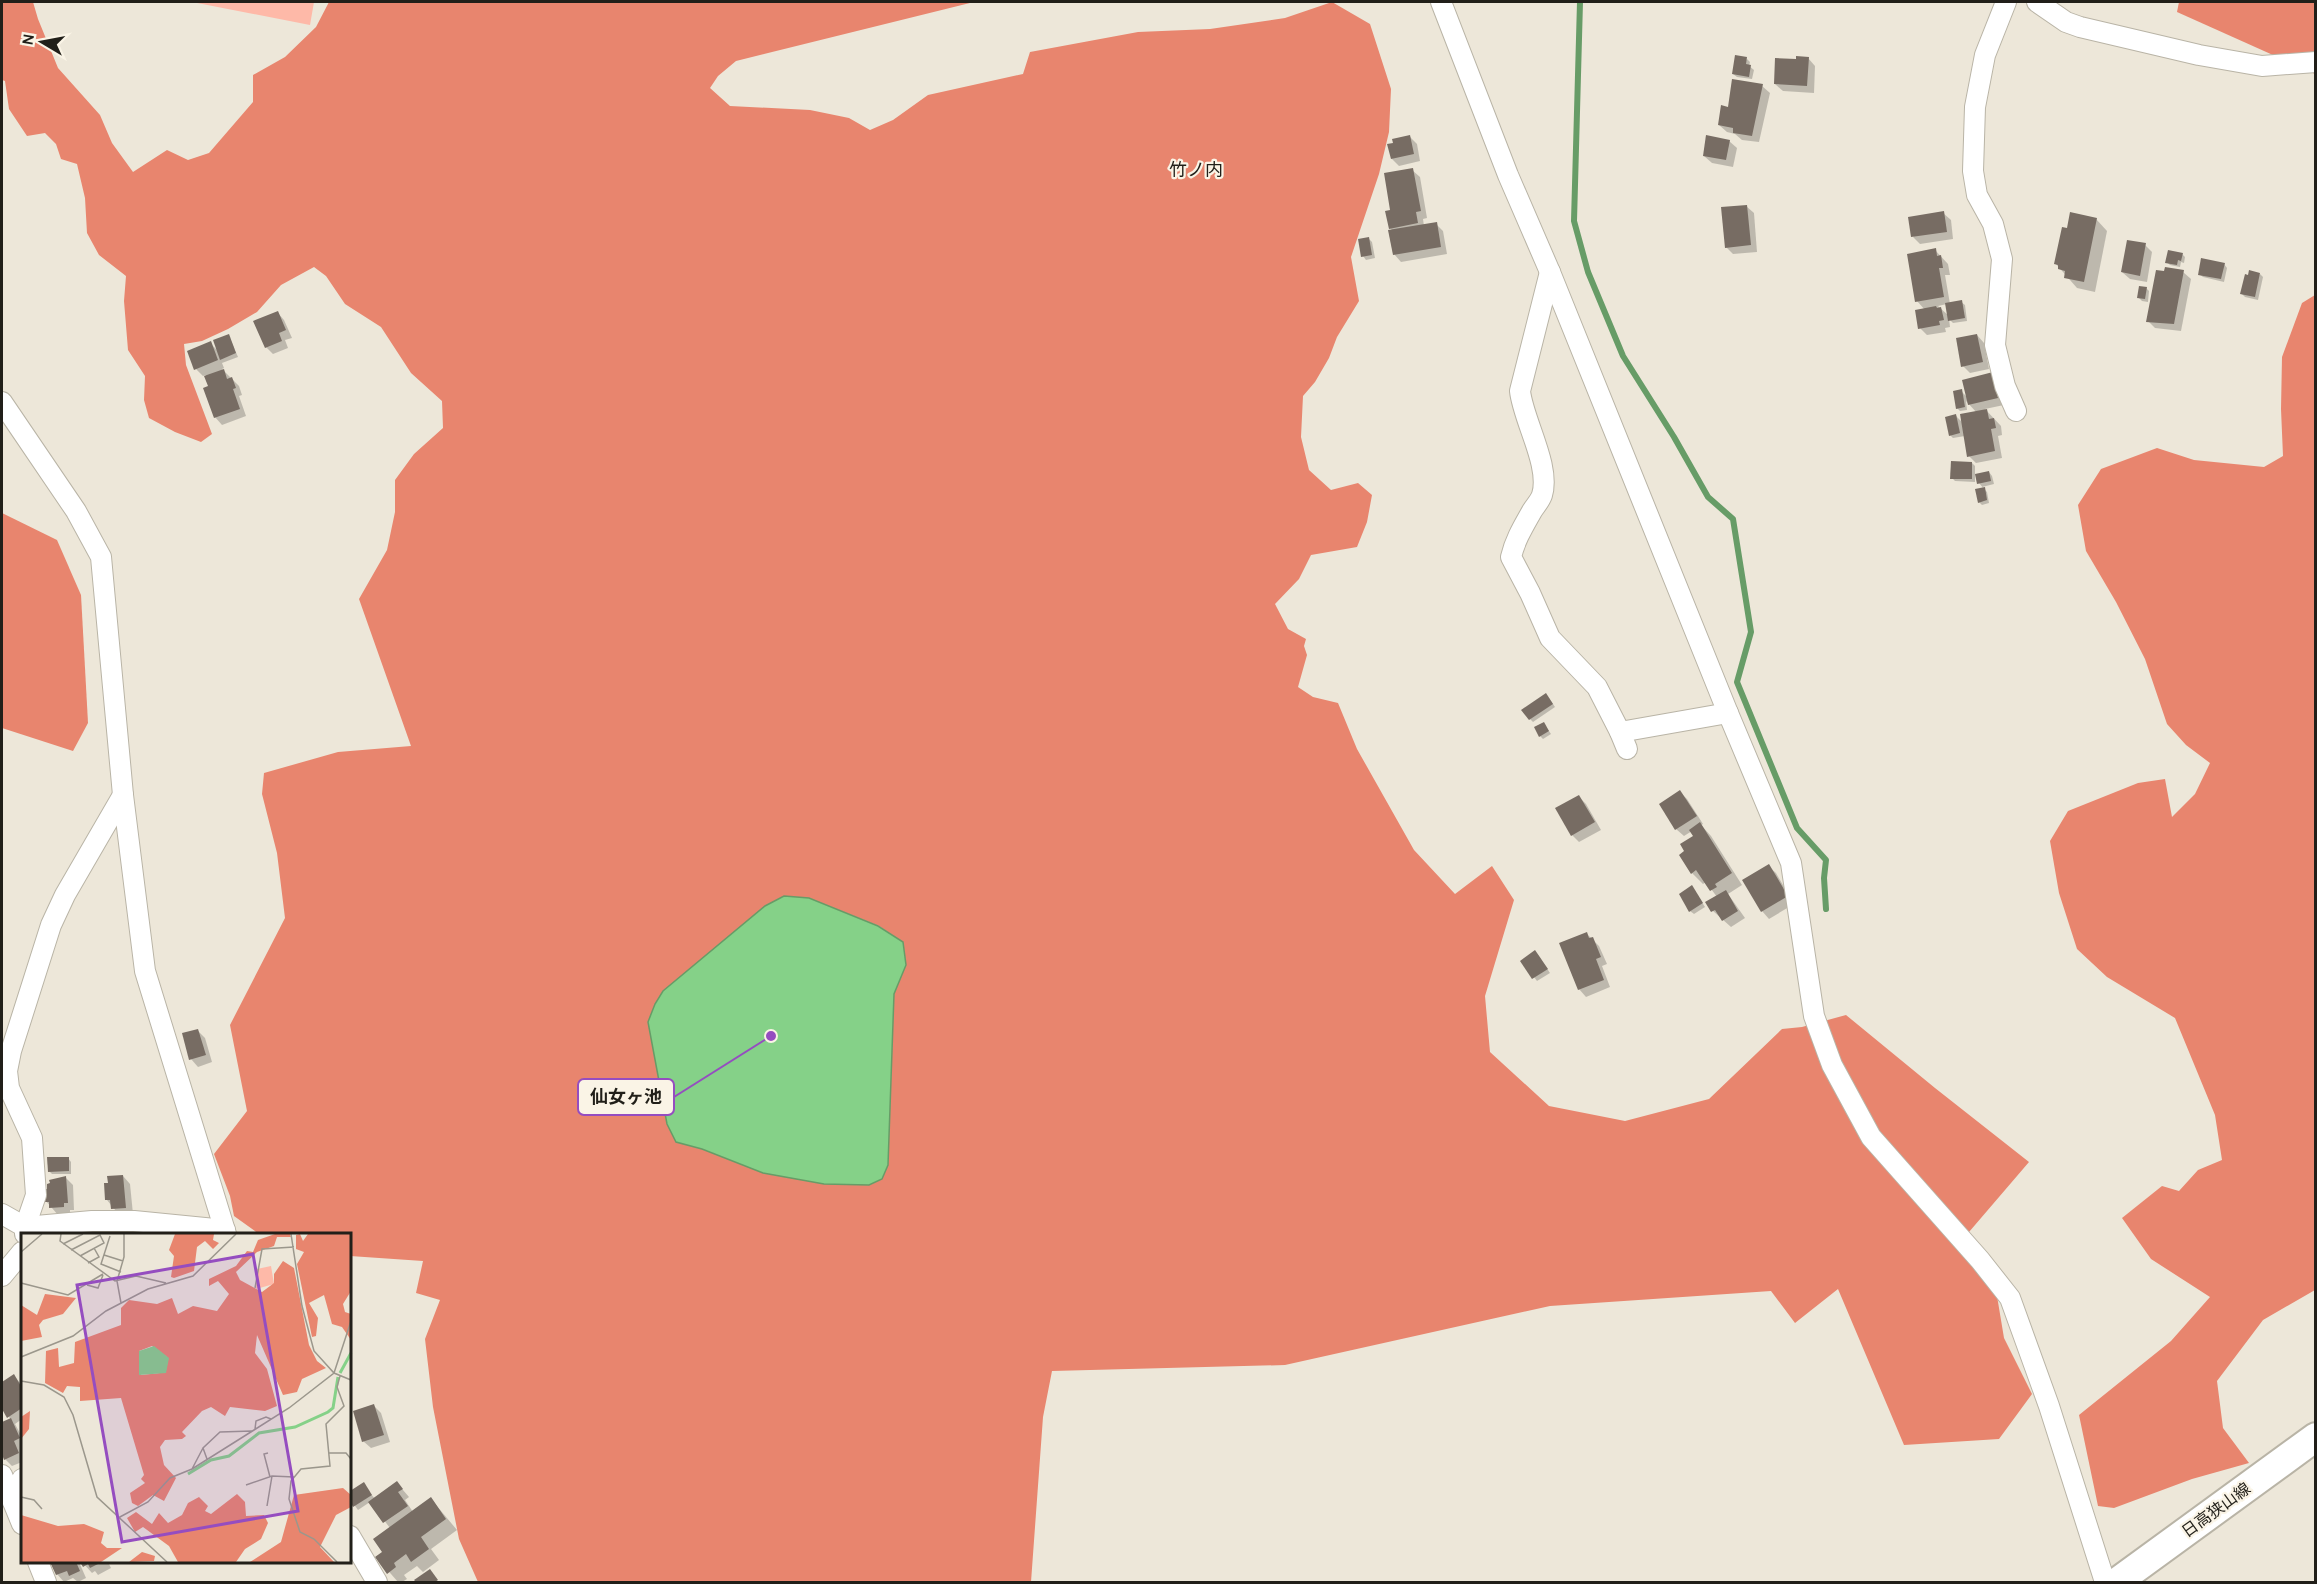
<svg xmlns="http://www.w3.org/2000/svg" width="2317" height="1584" font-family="Karla,'Noto Sans JP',sans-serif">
	<rect width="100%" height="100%" fill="#ede7d9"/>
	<polygon fill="#feb9a8" points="192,2 314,2 310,25"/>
	<g fill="#e8856e" fill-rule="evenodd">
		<path d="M2,2H33L38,19L58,68L100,115L112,143L133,172L167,150L188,160L209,153L253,102V75L285,57L316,27L329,2H974L736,61L718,76L710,88L730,106L810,110L849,118L870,130L893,120L928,95L1023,74L1030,52L1138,32L1210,29L1285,18L1332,2L1370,24L1391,89L1389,132L1379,174L1351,257L1359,301L1337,337L1329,358L1315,382L1303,396L1301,437L1309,470L1331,490L1358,483L1372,495L1367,522L1357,547L1311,555L1299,579L1275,604L1288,629L1306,639L1304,646L1307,655L1298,687L1313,697L1338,703L1357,749L1414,850L1455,894L1492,866L1514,900L1485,996L1490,1052L1549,1106L1625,1121L1709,1099L1782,1029L1802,1027L1846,1015L1935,1088L2029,1162L1957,1246L1997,1296L2004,1338L2032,1394L1999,1439L1904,1445L1838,1289L1795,1323L1771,1291L1550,1306L1285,1365L1052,1371L1043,1417L1031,1582H478L459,1539L433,1407L425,1339L440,1300L416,1293L423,1261L350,1256V1234H259L234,1216L230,1196L214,1154L247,1111L230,1025L285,918L277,853L262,794L264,773L338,752L411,746L359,599L387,550L395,512V480L414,454L443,428L442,401L411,373L381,327L345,304L326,276L314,267L281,285L257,312L228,329L202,341L184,344L186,365L212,434L201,442L175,432L149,418L144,400L145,376L128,350L124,301L126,276L99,255L87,233L85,198L77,164L61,159L56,144L45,133L27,136L9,109L5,81L2,80ZM809,898L879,926L903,942L906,965L894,994L888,1165L882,1178L702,1149L676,1142Z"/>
		<polygon points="2179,2 2315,2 2315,74 2177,12"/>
		<polygon points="2315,295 2315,1290 2263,1320 2217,1381 2223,1428 2249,1463 2192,1479 2114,1508 2098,1506 2079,1415 2171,1341 2210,1297 2151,1259 2122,1218 2162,1186 2179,1191 2198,1170 2222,1160 2215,1115 2175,1018 2107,977 2077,949 2059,893 2050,841 2068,811 2138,783 2165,779 2172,817 2195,794 2210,763 2186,745 2167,724 2145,659 2116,602 2086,551 2078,505 2101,469 2157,448 2194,460 2264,467 2283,456 2281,409 2282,357 2302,303"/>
		<polygon points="2,513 57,540 81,595 88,723 73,751 2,728"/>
	</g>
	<polygon fill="#85d188" stroke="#679c67" stroke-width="1.5" points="784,896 809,898 878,926 903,942 906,965 894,994 888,1165 882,1179 869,1185 824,1184 763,1173 702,1149 676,1142 667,1124 648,1022 655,1004 663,991 765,906"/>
	<g fill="#0003" fill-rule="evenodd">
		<polygon points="1808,58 1815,66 1814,93 1783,91 1775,84 1798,61"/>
		<polygon points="1747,59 1750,62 1749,66 1754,70 1752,79 1737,77 1733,74"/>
		<polygon points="1762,86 1770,93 1759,142 1742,140 1735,134 1727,132 1719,125 1729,108"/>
		<polygon points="1409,136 1417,144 1420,161 1399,166 1392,159"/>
		<polygon points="1729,141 1737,148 1733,167 1712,163 1704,156"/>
		<polygon points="1412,170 1420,177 1427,218 1423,219 1424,226 1436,224 1443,231 1447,254 1401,262 1394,254 1393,231 1390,228 1392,211"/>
		<polygon points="1746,206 1754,213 1757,252 1733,254 1726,247"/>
		<polygon points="1943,213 1951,220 1953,239 1920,244 1913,237"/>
		<polygon points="2096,219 2107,231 2095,292 2077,288 2056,264 2068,230"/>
		<polygon points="1369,239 1372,242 1375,258 1366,260 1363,256"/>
		<polygon points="2145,245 2152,252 2147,282 2130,279 2122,272"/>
		<path d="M1935,250L1948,264L1950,275H1945L1950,304L1961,302L1965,305L1967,321L1953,323L1949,319L1950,327L1945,328L1946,332L1927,335L1920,328L1925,310L1917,301ZM1947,304L1949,316L1938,306Z"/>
		<polygon points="2182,254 2185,257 2184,263 2181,262 2180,267 2170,265 2167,262"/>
		<polygon points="2224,264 2227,268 2224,282 2203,277 2199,274"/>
		<polygon points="2183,272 2191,279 2181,331 2155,328 2148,321"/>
		<polygon points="2260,274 2263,277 2258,300 2245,297 2242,294"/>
		<polygon points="2146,288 2149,291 2148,302 2142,301 2139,298"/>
		<polygon points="277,312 284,320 292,338 285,340 288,348 273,354 266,347"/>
		<polygon points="1977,335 1984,343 1989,369 1970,373 1963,366"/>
		<polygon points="229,336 238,357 222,363 224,368 222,369 239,386 242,395 239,396 246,416 222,425 215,417 210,387 206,375 203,376 196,369 210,343 219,352"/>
		<polygon points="1993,374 2004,405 1985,409 2001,426 2002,435 1998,436 2002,458 1976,463 1969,456 1965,436 1953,438 1950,435 1956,416 1963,423 1977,413 1966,401 1967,410 1960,411 1957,408 1961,391 1967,397"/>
		<polygon points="1972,463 1975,466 1975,482 1955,481 1952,478"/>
		<polygon points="1989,472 1992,476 1994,484 1982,487 1987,492 1989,503 1982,505 1979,502 1984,489 1979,483"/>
		<polygon points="1549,698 1555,707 1533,722 1530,719"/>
		<polygon points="1544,724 1551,734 1543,739 1540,736"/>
		<polygon points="1680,792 1687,799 1703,824 1701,825 1711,836 1742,885 1728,894 1745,918 1731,927 1713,911 1707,902 1717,897 1706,882 1703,884 1692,873 1695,836 1692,831 1684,836 1676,829 1661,804"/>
		<polygon points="1579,797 1586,804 1601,830 1579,842 1572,835"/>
		<polygon points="1768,866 1776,873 1794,904 1769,919 1762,911 1744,881"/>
		<polygon points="1692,887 1705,907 1694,914 1690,911"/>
		<polygon points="1586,933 1599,946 1607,964 1602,966 1610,987 1586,997 1579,989"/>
		<polygon points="1538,955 1550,973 1537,981 1522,961"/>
		<polygon points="197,1030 205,1038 212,1062 198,1067 191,1059"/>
		<polygon points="68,1158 71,1162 71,1174 52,1174 49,1171"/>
		<polygon points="123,1176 130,1184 133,1214 120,1216 107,1200"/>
		<polygon points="66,1178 73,1185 74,1210 70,1210 70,1214 58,1215 46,1201"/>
		<polygon points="14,1376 22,1385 22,1419 15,1424 22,1437 22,1447 20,1448 22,1462 12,1466 5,1459 2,1450 2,1424 11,1420 2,1406 2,1384"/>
		<polygon points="374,1406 381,1413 390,1442 371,1448 363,1441"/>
		<polygon points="397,1483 409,1497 405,1500 413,1512 431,1499 457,1530 431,1549 439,1560 423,1572 417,1566 404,1575 407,1579 402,1582 398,1582 377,1558 384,1552 390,1528 370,1502 358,1510 350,1499 350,1493 363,1484 375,1499"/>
		<polygon points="51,1562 79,1562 86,1578 78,1582 73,1578 64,1582 57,1574"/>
		<polygon points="82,1562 108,1562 111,1568 98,1575 95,1571 92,1573"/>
	</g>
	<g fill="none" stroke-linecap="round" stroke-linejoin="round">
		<polyline stroke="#679c67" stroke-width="6" points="1580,2 1574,221 1588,272 1623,356 1674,437 1708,497 1733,519 1751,632 1737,682 1797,828 1826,860 1824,878 1826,909"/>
	</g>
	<g fill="#776c63">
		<polygon points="1735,55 1747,57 1746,64 1751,65 1749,77 1732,74"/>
		<polygon points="1796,56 1809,57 1807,86 1774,84 1775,58 1796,59"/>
		<polygon points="1732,79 1763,84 1752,136 1733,133 1733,128 1718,125 1721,105 1728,107"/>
		<polygon points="1410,135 1414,154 1391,159 1387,144 1393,143 1392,139"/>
		<polygon points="1706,135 1730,140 1726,160 1703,156"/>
		<polygon points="1413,168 1421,211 1416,212 1418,223 1389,229 1385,211 1390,210 1384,173"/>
		<polygon points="1747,205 1751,245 1725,248 1721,207"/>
		<polygon points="1944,211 1947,232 1911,237 1908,217"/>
		<polygon points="2070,212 2097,218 2084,282 2064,278 2065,271 2058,269 2058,265 2054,264 2062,227 2067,228"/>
		<polygon points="1437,222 1441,247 1393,255 1388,230"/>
		<polygon points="1369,237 1372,255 1361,257 1358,239"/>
		<polygon points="2127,240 2146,243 2140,276 2121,272"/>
		<polygon points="1936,248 1937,256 1941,255 1943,268 1939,268 1944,297 1915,302 1907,254"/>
		<polygon points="2168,250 2183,253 2181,261 2178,260 2177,265 2165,263"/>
		<polygon points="2201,258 2225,263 2221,279 2198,275"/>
		<polygon points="2165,267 2184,270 2174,324 2146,322 2156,270 2164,271"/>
		<polygon points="2249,270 2260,273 2255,297 2240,294 2245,274 2248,275"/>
		<polygon points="2139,286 2147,287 2145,299 2137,298"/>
		<polygon points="1962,300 1965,318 1948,321 1945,303"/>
		<polygon points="1936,306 1937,308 1941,307 1944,320 1939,321 1940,325 1918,329 1915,310"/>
		<polygon points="278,311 286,330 279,333 282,341 265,348 253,321"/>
		<polygon points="229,334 236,353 220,360 213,340"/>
		<polygon points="1977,334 1983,362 1961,367 1956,338"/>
		<polygon points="211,341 218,360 194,370 187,351"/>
		<polygon points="224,369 227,379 232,377 236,388 233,389 240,409 214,418 203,388 208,386 204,376"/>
		<polygon points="1993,372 2001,393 1997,394 1998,398 1968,405 1962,380"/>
		<polygon points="1962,389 1965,407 1956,409 1953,391"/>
		<polygon points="1987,409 1989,419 1994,418 1996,428 1991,429 1995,451 1967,457 1960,414"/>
		<polygon points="1956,414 1960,433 1949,436 1945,417"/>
		<polygon points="1951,461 1972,462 1972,479 1950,479"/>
		<polygon points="1989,471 1991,481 1977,484 1975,474"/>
		<polygon points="1985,487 1987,500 1978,503 1975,489"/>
		<polygon points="1546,693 1553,704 1529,720 1521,710"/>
		<polygon points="1544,722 1549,731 1539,737 1534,727"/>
		<polygon points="1680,790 1697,816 1675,830 1659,804"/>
		<polygon points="1579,795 1595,822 1571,836 1555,808"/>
		<polygon points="1700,822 1732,873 1715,884 1717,887 1710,891 1696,870 1691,874 1679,855 1684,851 1680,844 1693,836 1689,830"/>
		<polygon points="1769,864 1788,896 1761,912 1742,880"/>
		<polygon points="1692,885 1703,903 1689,912 1679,894"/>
		<polygon points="1726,890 1738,911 1722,921 1715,910 1711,912 1705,902"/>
		<polygon points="1587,932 1589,938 1593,937 1601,957 1596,959 1604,980 1578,990 1559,943"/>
		<polygon points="1535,950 1548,969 1532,979 1520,961"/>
		<polygon points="198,1029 206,1055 189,1060 182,1033"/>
		<polygon points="47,1157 69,1157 69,1171 48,1172"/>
		<polygon points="123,1175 126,1208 111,1209 110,1200 105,1200 104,1183 108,1183 107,1176"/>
		<polygon points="66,1176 68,1203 64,1203 64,1207 49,1208 49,1202 45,1202 44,1189 47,1189 47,1184 50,1183 49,1180"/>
		<polygon points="14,1374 22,1388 22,1408 7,1418 2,1409 2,1382"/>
		<polygon points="374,1404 384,1435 362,1442 353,1411"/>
		<polygon points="11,1418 20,1438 14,1441 19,1453 4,1460 2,1454 2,1422"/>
		<polygon points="397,1481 403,1489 398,1492 408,1506 383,1523 368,1502"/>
		<polygon points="364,1482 372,1495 353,1507 350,1501 350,1491"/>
		<polygon points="431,1497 446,1519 421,1537 429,1549 411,1562 406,1554 394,1563 396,1567 387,1574 375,1557 382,1552 373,1539"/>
		<polygon points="50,1562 76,1562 80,1571 69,1576 67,1571 56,1575"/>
		<polygon points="80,1562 102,1562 90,1568 88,1564 83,1567"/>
		<polygon points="430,1569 438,1580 435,1582 416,1582 414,1580"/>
	</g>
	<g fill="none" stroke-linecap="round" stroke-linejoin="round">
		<defs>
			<g id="street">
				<polyline points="1441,2 1508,175 1550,272 1728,713 1791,863 1814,1016 1832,1065 1871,1137 1980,1260 2010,1298 2049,1406 2105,1582"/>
				<polyline points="2006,2 1985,55 1975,107 1973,171 1977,195 1993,224 2002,259 1995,345 2005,386 2016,411"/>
				<polyline points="2037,2 2066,22 2080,27 2199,55 2262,66 2316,62"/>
				<path d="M1550,272L1520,391C1523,420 1551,466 1542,495C1540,501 1535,506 1532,511C1523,527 1515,540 1511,557L1530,593L1550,638L1597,687L1620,732L1728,713"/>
				<polyline points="2,402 76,511 101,557 123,795 145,971 226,1234"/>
				<polyline points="1620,732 1627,749"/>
				<polyline points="2,1214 25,1227 92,1221 134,1221 225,1230"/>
				<polyline points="25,1234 25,1227 36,1195 32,1138 9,1088 7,1071 11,1051 51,925 65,895 123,795"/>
				<polyline points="2,1276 22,1252"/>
				<polyline points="2,1475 22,1524"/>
				<polyline points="13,1502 22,1479"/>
				<polyline points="350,1536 377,1582"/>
				<polyline points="38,1562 46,1582"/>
			</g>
			<polyline id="secondary" points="2117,1582 2316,1437"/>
		</defs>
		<use href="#street" stroke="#b9b4a6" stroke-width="22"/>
		<use href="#secondary" stroke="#b9b4a6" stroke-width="32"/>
		<use href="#street" stroke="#fff" stroke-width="20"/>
		<use href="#secondary" stroke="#fff" stroke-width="28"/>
	</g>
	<g text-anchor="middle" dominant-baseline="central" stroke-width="4.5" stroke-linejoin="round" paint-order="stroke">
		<g font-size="16" fill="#211f19" stroke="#faf4e6">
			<text transform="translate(2216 1510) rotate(-36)">日高狭山線</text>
		</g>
		<g font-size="18" fill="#211f19" stroke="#faf4e6">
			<text x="1196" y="170">竹ノ内</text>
		</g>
	</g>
	<g transform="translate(21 1233)">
		<rect width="330" height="330" fill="#ede7d9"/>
		<path d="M250,33L253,51L235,56L236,36Z" fill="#feb9a8"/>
		<path d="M154,1H193L192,7L198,10L192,16L184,8L176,14L173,38L153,45L150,44L153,23L148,17ZM254,1H269L270,4H256L253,13L236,19L215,39L219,47L241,59L253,50V41L262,28L273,35L288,112L296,128L305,135L281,146L276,159L262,162L236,102L234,120L246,136L256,173L244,178L209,174L204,183L190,174L181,178L161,199L165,203L161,206L144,207L139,214L143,232L155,245L143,268L132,262L117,273L111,270L109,260L124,250L120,246L123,242L100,165L59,168V154L46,153L42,160L24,150L25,118L37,115L38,134L53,130L54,109L100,92V75L108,67L136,71L151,65L157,81L172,73L196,78L208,61L197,48L188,53V46L215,33L226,18L232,19L237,7ZM131,113L146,124L139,140L120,142L118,118ZM279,1L282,8L287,1H330V58L322,71L324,79L330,81V107L321,94L311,91L303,62L288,70L297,85L295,103L291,104L276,31L283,19L275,16V2ZM24,61L55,65L42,81L22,87L18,92L21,104L0,108V72L16,82ZM9,178L8,196L0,206V184ZM322,255L330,262V274L315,282L299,314L313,329H229L260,309L273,262ZM216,261L224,269L225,283L243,282L247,290L240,306L224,316L215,329H157L148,313L122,294L114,299L106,285L115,279L131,291L138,280L147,290L161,282L167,270L178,264L187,273L184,278L190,281ZM0,282L37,293L63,291L83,299L80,310L86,315H101L80,329H0ZM121,319L134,323L133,328L108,329Z" fill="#e8856e" fill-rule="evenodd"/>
		<path d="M133,113L148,125L145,140L118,142V118Z" fill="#85d188"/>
		<path fill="none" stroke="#85d188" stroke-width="3" d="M319,140L330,120M167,241L190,227L208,223L238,200L274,194L307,179L312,175L317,144"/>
		<path fill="none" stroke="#9b978c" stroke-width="1.5" d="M40,1L39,8L94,48L115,43L145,50M270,1L281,73L293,118L313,140L330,147M89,3L80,31L100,39M42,11L62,1M50,17L79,2L83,10L59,23M0,19L21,1M83,22L102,28M67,30L78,24L73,15M0,50L47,62L82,41M66,52L77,55L82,42M234,55L241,16L273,14M100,70L96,48L103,24V1M0,124L52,103L85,78L127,56L172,43L215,1M0,148L23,152L43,164L52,182L76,264L146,329M234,196L235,188L245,184L250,186M247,220L243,221L249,244M308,220H325L330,226M186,226L182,215L199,199L231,198M171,236L182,215M225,252L251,243L273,244M0,264L13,267L21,276M246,273L251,243M97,285L127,269L149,245L171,236L268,175L313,140L330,88M316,329L293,306L279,299L268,266L270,248L280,236L309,233L305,191L323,173L316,154L319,143"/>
		<path fill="#954dc0" fill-opacity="0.15" stroke="#954dc0" stroke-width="3" d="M232,21L277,278L101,309L56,52Z"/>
		<rect width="330" height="330" fill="none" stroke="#211f19" stroke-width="3"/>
	</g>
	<path fill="none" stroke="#954dc0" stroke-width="2" d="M771 1036L674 1097"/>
	<circle fill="#954dc0" stroke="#faf4e6" stroke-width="2" cx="771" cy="1036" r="6"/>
	<rect fill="#faf4e6" stroke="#954dc0" stroke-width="2" x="578" y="1079" width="96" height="36" rx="6"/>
	<g font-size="18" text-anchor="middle" font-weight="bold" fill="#211f19">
		<text x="626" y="1103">仙女ヶ池</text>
	</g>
	<rect width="2317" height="1584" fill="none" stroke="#211f19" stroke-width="6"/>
	<g transform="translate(42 42) rotate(280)" stroke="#faf4e6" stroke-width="4.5" paint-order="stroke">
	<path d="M0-4.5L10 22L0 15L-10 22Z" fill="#211f19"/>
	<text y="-9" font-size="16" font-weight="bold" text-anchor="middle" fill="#211f19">N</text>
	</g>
</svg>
